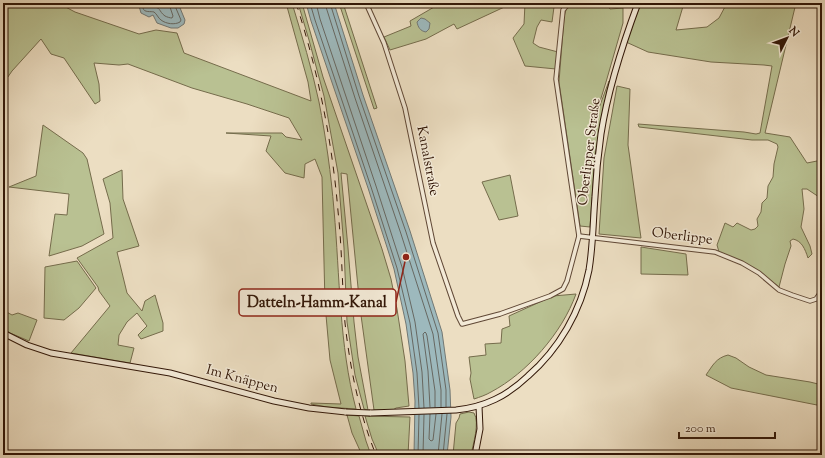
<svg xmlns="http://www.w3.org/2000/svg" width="825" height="458" font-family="'Sorts Mill Goudy',serif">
	<rect width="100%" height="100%" fill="#ecdec2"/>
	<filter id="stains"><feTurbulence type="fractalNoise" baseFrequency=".005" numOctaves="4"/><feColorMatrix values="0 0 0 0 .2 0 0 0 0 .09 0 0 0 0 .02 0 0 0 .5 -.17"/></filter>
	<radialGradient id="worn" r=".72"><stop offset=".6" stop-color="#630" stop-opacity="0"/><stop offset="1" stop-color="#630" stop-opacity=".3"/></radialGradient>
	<g fill="#b9c192" stroke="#756c4c">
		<path d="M4,3H58L75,12L139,34L156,30L177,33L184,53L311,101L308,82L286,3H292C302,36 312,69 319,102C326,138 331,174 334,210C340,277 339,344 356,409L327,407L311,404V403L341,404L330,360L325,304L322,177L315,159L305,164L304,178L285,173L266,151L271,136L226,133H282L286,137L302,140L289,118L247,104L192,88L128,64L119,65L94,63L99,84L100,101L95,104L64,58L51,54L41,39L12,71L3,84V4Z"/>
		<polygon points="298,3 302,3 323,77 382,249 391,279 397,309 405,361 409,406 396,408 393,410 374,410 360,308 347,174 341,173 348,248 354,322 358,357 368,410 364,409 355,375 347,322 344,248 338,173 324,96 309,40"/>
		<polygon points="339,3 343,3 377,108 374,109"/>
		<polygon points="441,3 513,3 457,29 454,24 426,39 390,50 384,37 411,26 410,21"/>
		<polygon points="525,3 545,3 554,7 552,22 541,20 537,27 533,43 539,47 558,52 556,69 525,66 513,38 524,24"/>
		<path d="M573,3H606L610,9L623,8V23L606,82L593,124L609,81L595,155L590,227L580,226L559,82L564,18C565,11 567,6 573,3Z"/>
		<path d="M641,3H684L676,30L707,27L719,18L727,3H796L765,133L790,137L807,163L822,160V199L807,189H802L804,209L801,227L810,246L812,254L808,258C805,249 802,241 793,239L790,241L791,246L785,264L779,287L754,268L725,255L719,252L717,245L725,223L733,227L737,223L751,230L755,229L758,226L757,219L761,212L762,203L767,198L768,186L773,177L774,164L778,147L777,144L768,140H752L639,127L638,124L744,132L756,134L760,133L772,66L764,65L711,62L648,52L626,42Z"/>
		<polygon points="617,86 630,89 628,145 641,238 599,234 604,158"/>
		<polygon points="43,125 83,153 87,159 104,234 82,246 49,256 55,214 67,215 69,194 9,187 36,176"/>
		<polygon points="122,170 123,199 139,246 117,252 127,293 142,311 145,301 155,295 163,323 163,331 141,339 138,335 147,326 137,313 127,322 119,335 118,345 134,348 130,363 71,353 110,306 99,291 98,287 77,258 113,238 110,203 103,179"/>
		<polygon points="510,175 518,216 499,220 482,182"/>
		<polygon points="641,247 686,254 688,275 641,274"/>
		<polygon points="77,261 96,288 79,308 64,320 44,318 45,267"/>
		<path d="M576,294C562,333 527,373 491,392C486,395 480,397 474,399L470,379L471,373L469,357L486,355L485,344L501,343L502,329L510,326L509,316L553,296Z"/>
		<polygon points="3,310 12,315 18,313 37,320 29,341 10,333 3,328"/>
		<path d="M728,355L736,358L749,367L766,375L810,382L822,385V406L731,388L706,375C713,365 716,358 728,355Z"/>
		<path d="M469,412L474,413C480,423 473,444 471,455H453L456,423L459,418L460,414Z"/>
		<polygon points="347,415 359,416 366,441 371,455 362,455 352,433"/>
		<polygon points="365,416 410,417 408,455 379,455 372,439"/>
	</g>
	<g fill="#9db9bd" stroke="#727874">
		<polygon points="141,3 178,3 185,20 184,24 178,28 171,28 157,23 153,15 149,17 141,13 139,6"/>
		<polygon points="306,3 334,3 363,95 410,231 442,332 450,390 451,417 447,455 414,455 415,401 413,373 406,324 394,269 368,188 311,21"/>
		<path d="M421,18L425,19L430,23L429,29L426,32C420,31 418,27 417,22Z"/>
	</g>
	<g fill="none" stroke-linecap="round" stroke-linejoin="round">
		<g stroke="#676862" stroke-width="1">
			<path d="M144,3C144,5 143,6 143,8C144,13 151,11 154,12C157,14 158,18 161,20C166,24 175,25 180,22L181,20L175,6L174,3"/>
			<path d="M149,3L150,6C162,7 158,11 165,16C167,17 170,18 172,18L173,16L170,7L169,3"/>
			<polyline points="310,3 315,20 371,187 397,268 410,323 417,373 419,408"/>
			<polyline points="316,3 320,19 376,186 402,267 415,322 422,372 424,408"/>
			<polyline points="325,3 326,7 355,98 401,234 433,334 441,390 441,407"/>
			<polyline points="330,3 359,96 406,232 438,333 446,390 446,407"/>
			<polyline points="430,407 428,371 423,334 425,332 426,333 427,336 435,391 435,407"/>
			<polyline points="430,414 429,439 431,441 433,440 436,414"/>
			<polyline points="418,455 419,415"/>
			<polyline points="423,455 424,415"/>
			<polyline points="438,455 442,414"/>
			<polyline points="443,455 447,414"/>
		</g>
		<defs>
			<g id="street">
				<polyline points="366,3 384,43 405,108 433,243 458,316 462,324 500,314 550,296 563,289 567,281 579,236 556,79 563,10 569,3"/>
				<polyline points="579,236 715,252 742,263 759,273 779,290 792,295 810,301 816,299 821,292 822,288"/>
			</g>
			<g id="secondary">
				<polyline points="3,333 27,345 51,353 170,373 274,401 309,408 346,412"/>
				<path d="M370,413L456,410C485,407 507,396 528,376C559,349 581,311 589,270C593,246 593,222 595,197C596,176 598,155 601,134C608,89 622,46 638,3"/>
				<polyline points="475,455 480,429 479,406"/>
			</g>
		</defs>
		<use href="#street" stroke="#604836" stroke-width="5.5"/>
		<use href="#secondary" stroke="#311607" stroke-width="7"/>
		<use href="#street" stroke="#f3ead7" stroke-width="3.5"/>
		<use href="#secondary" stroke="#f3ead7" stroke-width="5"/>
		<path stroke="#311607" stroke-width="1" stroke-dasharray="7 7" stroke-linecap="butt" d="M296,3C318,71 332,140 338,211C342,248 342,285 345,323C350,368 359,413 376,455"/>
		<defs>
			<polyline id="secondary-bridge" points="346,412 370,413"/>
		</defs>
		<use href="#secondary-bridge" stroke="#311607" stroke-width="7" stroke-linecap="butt"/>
		<use href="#secondary-bridge" stroke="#f3ead7" stroke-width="5"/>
	</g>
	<g text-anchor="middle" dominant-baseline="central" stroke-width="3" stroke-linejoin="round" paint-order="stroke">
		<g font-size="14" fill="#311607" stroke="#f3ead7">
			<text transform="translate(590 152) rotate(-83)">Oberlipper Straße</text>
			<text transform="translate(427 161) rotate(79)">Kanalstraße</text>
			<text transform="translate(682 237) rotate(7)">Oberlippe</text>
			<text transform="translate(242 380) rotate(15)">Im Knäppen</text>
		</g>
	</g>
	<path fill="none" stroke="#8f2418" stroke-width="1.5" d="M406 257L396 302"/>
	<circle fill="#8f2418" stroke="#f3ead7" stroke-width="1.5" cx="406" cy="257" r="4"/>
	<rect fill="#f3ead7" stroke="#8f2418" stroke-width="1.5" x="239" y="289" width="157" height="27" rx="4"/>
	<g font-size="15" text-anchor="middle" font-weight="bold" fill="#311607">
		<text x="317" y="307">Datteln-Hamm-Kanal</text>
	</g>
	<rect width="825" height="458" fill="none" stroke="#ecdec2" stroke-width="16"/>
	<rect x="4" y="4" width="817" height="450" fill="none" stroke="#311607" stroke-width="2"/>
	<rect x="8" y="8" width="809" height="442" fill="none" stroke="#311607"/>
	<g transform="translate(787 38) rotate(48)" stroke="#f3ead7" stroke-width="3" paint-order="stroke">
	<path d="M0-3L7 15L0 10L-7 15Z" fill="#311607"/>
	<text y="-6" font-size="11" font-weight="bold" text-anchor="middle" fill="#311607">N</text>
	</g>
	<path d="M679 432v6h96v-6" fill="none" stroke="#311607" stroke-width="2"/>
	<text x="685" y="432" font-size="12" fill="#311607" stroke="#f3ead7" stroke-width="3" paint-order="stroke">200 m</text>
	<rect width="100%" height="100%" filter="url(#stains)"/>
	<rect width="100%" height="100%" fill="url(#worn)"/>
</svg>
